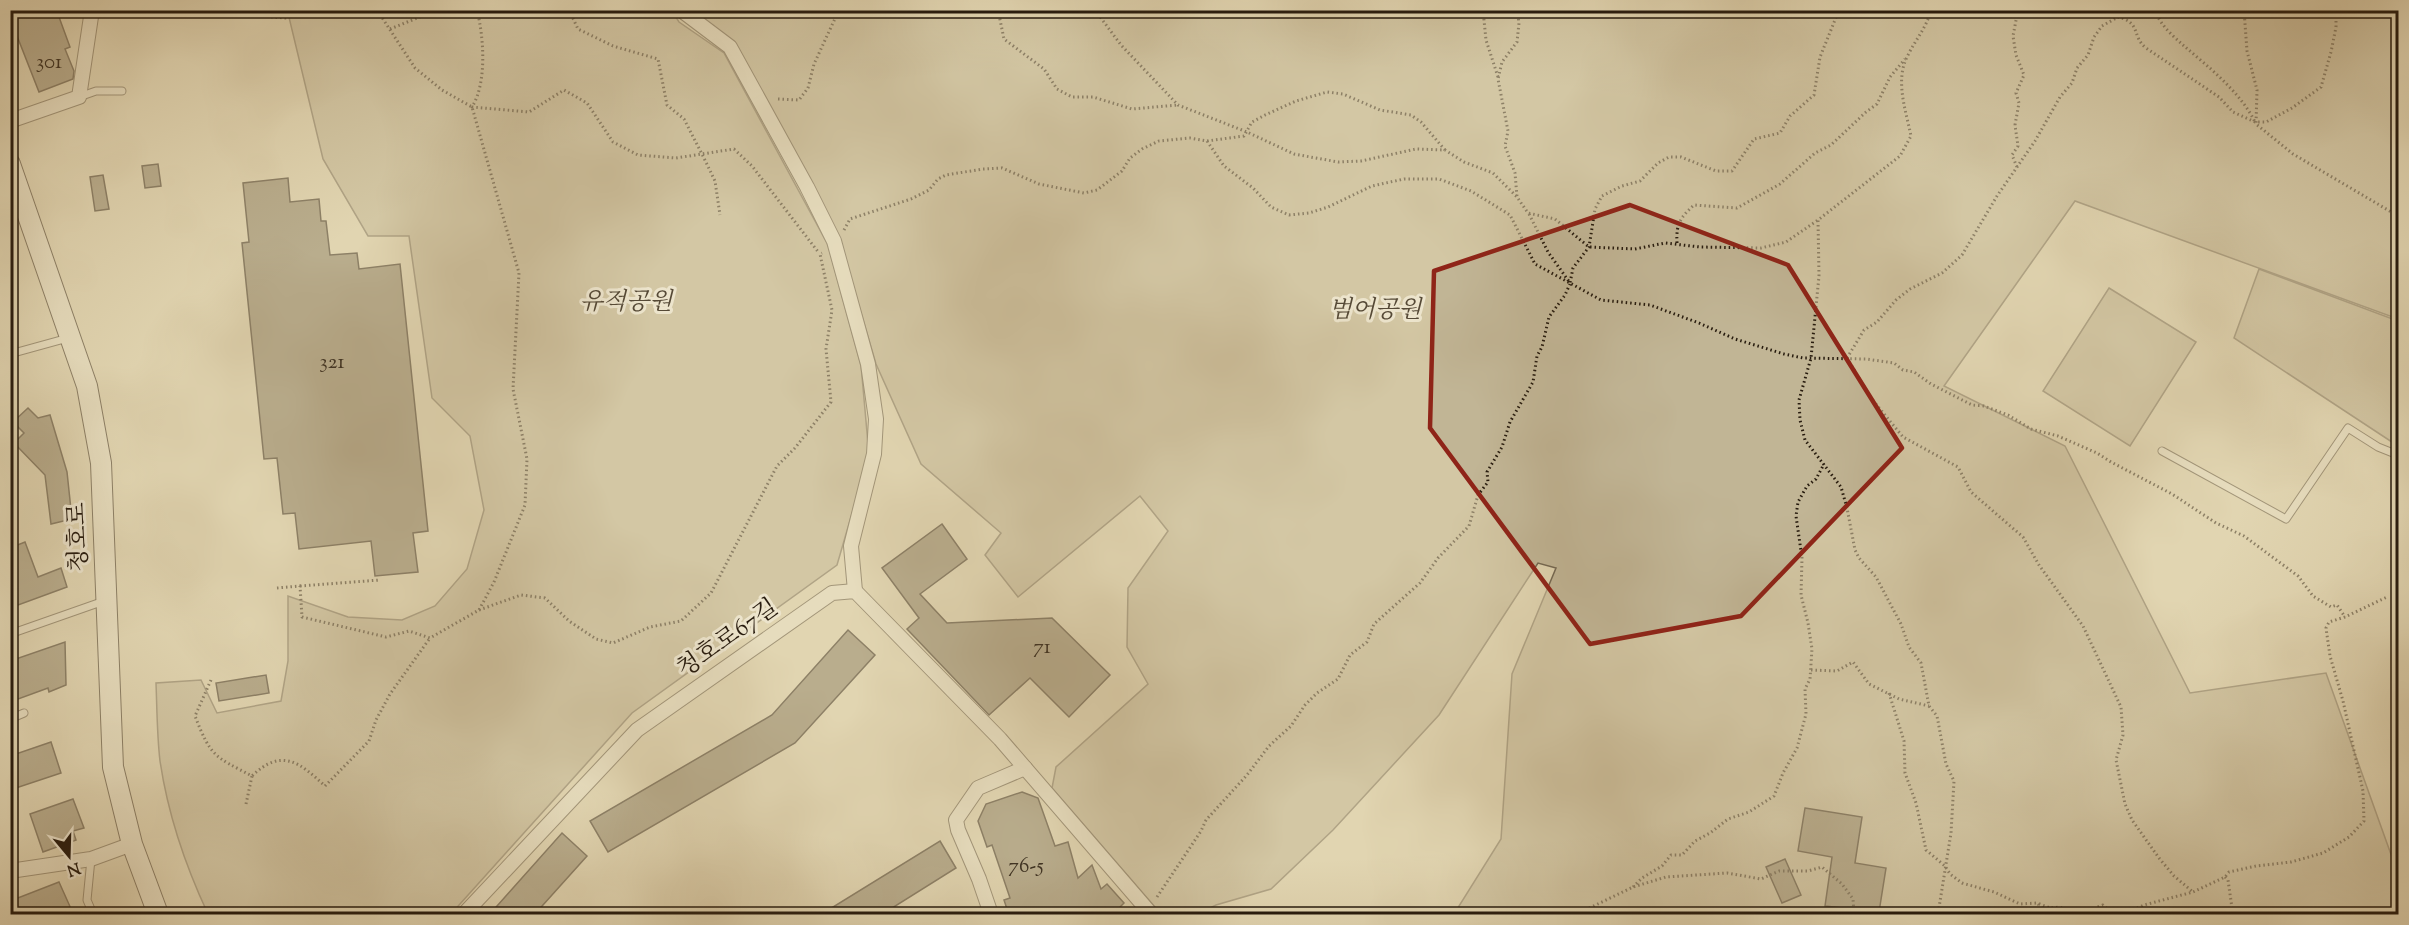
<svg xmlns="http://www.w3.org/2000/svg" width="2409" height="925" font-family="'Sorts Mill Goudy','Noto Serif KR',serif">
	<rect width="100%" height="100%" fill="#e1d5b1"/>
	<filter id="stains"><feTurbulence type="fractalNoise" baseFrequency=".00333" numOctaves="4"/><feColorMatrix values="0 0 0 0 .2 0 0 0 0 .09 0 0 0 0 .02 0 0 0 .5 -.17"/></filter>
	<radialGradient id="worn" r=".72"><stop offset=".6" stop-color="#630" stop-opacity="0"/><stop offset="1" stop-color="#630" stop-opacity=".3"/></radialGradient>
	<g fill="#c1b595" stroke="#746852" stroke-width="1.5">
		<path d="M282,11H672L679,22L724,53L828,245L861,365L869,455L837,565L632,713L451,914H208C185,865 168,815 160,761C157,736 157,709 156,683L201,680L217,713L281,701L288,661V596L348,617L402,620L435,606L467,569L484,510L470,436L432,398L409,236H368L323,159L288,13Z"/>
		<polygon points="688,11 2398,11 2398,319 2075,201 1944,386 2065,446 2190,693 2326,673 2398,874 2398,914 1454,914 1501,839 1512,674 1556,568 1538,563 1439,715 1333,830 1271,889 1216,905 1198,914 1161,914 1052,788 1056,767 1148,684 1127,647 1128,588 1168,531 1140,496 1018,597 985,555 1001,533 921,464 876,364 839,238 734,45"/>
		<polygon points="2259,269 2398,321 2398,446 2234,338"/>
		<polygon points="2109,288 2196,342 2130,446 2043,391"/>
	</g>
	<g fill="#887c63" stroke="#271b0e" stroke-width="1.5">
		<polygon points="10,10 51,10 53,17 59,17 70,47 65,49 74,71 73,79 39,92 10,18"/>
		<polygon points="158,164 161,186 145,188 142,166"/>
		<polygon points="103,175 109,209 95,211 90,177"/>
		<polygon points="288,178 290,202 319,199 321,221 326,221 330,255 357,253 359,269 400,264 428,531 413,533 418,572 375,576 371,541 299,549 295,513 283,514 277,458 264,459 242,243 249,242 243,183"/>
		<polygon points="28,408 38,418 50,415 67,472 72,519 51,524 45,475 14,443 24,433 13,422"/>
		<polygon points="942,524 967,559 920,594 947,623 1052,618 1110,675 1069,717 1030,678 989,715 907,629 919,618 882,568"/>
		<polygon points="25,542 38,577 61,568 67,587 10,608 10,548"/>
		<polygon points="848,630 875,655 795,743 608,852 590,821 772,715"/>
		<polygon points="65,642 66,685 49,692 48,688 10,702 10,661"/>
		<polygon points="266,675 269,693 219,701 216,683"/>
		<polygon points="51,742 61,773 10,790 10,756"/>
		<polygon points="1022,792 1038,798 1055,846 1068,842 1078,878 1092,865 1101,889 1107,884 1124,903 1112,915 1009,915 1004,900 1010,898 992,845 987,847 978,821 986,804"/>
		<polygon points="73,799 84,828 73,831 76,840 43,852 30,814"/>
		<polygon points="1805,808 1862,817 1855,863 1886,868 1879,912 1825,906 1832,857 1798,851"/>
		<polygon points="562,833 587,856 534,915 489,915"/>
		<polygon points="940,841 956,868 881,915 820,915"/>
		<polygon points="1785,859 1801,895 1782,903 1766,867"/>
		<polygon points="59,882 72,911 63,915 10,915 10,901"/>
	</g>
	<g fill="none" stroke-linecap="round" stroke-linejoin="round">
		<defs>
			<g id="lane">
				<polyline points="79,97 96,91 122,91"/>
				<polyline points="10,354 68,338"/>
				<polyline points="2162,451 2286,519 2348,428 2378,447 2398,455"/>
				<polyline points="10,634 104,601"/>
				<polyline points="10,719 24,713"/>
				<polyline points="91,859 87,900 93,914"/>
			</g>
			<g id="street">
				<polyline points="681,10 730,47 807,187 834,241 868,364 876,419 874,454 851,546 855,591"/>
				<polyline points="10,121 79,97 92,10"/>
				<polyline points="10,871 91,859 132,844"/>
				<polyline points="464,914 637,730 832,593 855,591 1000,739 1151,914"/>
				<polyline points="991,914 979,879 958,830 956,820 978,788 1025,768"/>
			</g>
			<polyline id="secondary" points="10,164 87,386 101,463 113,767 132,844 158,914"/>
		</defs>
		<use href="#lane" stroke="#564a37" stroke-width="9"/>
		<use href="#street" stroke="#564a37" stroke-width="16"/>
		<use href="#secondary" stroke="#271b0e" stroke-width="22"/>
		<g stroke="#271b0e" stroke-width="3" stroke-dasharray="1.5 3" stroke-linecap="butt">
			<polyline points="227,10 237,14 285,18 312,10"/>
			<path d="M477,10C484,38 487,83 472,107L529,112L564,90L587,103L613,142L638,155L676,158L734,149L752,166L819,253"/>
			<polyline points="569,10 578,29 613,46 658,59 667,105 684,119 702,154 715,181 720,215"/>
			<polyline points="998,10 1004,39 1044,69 1057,89 1072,97 1093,97 1132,109 1178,105"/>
			<polyline points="1095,10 1121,45 1178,105 1247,132 1294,154 1338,162 1361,161 1416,149 1445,150 1464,162 1493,173 1517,197 1528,213 1555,219 1589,247 1635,249 1665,243 1700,247 1761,248 1786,242 1818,220"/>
			<polyline points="1483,10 1486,40 1498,77"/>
			<polyline points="1517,10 1519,23 1517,42 1502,62 1498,79 1508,131 1505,146 1515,173 1517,197"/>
			<path d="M1931,10C1926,29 1915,40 1907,57C1895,81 1906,111 1911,136L1900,156L1818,220L1819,276L1811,358L1799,400L1800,420L1805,440L1841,487L1847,508L1855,550L1859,558L1876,577L1901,624L1909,647L1921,663L1929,706L1937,716L1946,764L1954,781L1951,833L1938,914"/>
			<path d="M2155,10C2160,25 2173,36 2184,46C2209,67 2241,93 2255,122"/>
			<polyline points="2244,10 2247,51 2257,90 2256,124 2293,154 2398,216"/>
			<polyline points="390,29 437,10"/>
			<polyline points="778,99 799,100 808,88 814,64 839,10"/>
			<polyline points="1207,141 1224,166 1253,188 1271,207 1289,215 1309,213 1328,207 1372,186 1404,179 1439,179 1471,191 1510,215 1535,264 1601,300 1650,305 1699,323 1735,339 1784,354 1803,358 1866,359 1894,363 1903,370 1914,372 1931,384 1972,405 1984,406 2008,415 2031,429 2058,436 2097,453 2111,462 2172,494 2216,523 2244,536 2298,576 2313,596 2331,607 2337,605 2345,617"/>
			<polyline points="2017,167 2012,155 2018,146 2015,125 2019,103 2016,93 2024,75 2016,55 2013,36 2018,10"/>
			<polyline points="1529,214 1548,252 1570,283 1573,268 1589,247 1595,209 1602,196 1622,186 1640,181 1658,163 1669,157 1681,157 1716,171 1732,171 1754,139 1780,133 1790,116 1814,95 1820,57 1839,10"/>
			<polyline points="844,230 850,219 911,199 929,190 938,179 946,175 983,169 1002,168 1039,184 1084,193 1097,190 1122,171 1130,158 1142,149 1159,141 1190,138 1207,141 1244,136 1252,122 1265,115 1296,101 1327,92 1343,94 1380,110 1411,115 1421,122 1445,150"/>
			<path d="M1677,243C1676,224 1680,218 1694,205L1737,208L1780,184L1815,153L1831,145L1866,112L1877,104L1890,77L1905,59"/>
			<path d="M1847,358L1864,330L1877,322L1896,300L1910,289L1942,273L1962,255L1997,196L2035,141L2060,97L2072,83L2077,68L2088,55L2094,37L2102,26L2118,17C2142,23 2131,36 2146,48L2219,97L2233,112L2255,122H2266L2292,108L2321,87L2331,52L2336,27V10"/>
			<polyline points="1847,358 1871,398 1903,437 1958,467 1971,492 2023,537 2039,565 2083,626 2121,707 2123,735 2116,760 2125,804 2132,820 2159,858 2174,876 2193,892"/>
			<polyline points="300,586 380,580"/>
			<polyline points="277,588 300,586 302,617 386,637 409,631 430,638 479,610 494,582 525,505 527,459 513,389 519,273 472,107 442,90 415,68 381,16 358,10"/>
			<polyline points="479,610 521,595 545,598 569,621 596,639 613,643 650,627 681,621 711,593 777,466 795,448 831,402 826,349 832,310 820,254 822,253"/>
			<polyline points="1811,670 1837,671 1853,662 1869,684 1899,699 1929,706"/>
			<path d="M211,680L195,716C211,757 214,756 252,776C282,747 300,763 325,786L369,741L376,720L390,694L430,638"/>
			<polyline points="1889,693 1904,741 1905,773 1916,803 1926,850 1945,866 1950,874 1962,883 1994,892 2020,904 2037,903 2050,908 2060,907 2073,914"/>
			<polyline points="246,804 252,776"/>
			<polyline points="2225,877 2228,880 2232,908 2236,914"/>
			<polyline points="1633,887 1642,878 1662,866 1671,855 1682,855 1695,841 1710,833 1728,819 1749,812 1774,796 1783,773 1797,748 1806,714 1805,689 1810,679 1812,649 1808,623 1801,595 1802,558 1796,516 1798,502 1807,486 1816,479 1824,464"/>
			<polyline points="1157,897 1201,831 1206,820 1247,775 1269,746 1291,726 1305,705 1317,693 1338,679 1350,655 1367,642 1374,624 1420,583 1438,558 1469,526 1478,495 1488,482 1487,472 1502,447 1510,422 1533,382 1537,356 1542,347 1549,317 1565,295 1570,284"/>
			<polyline points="2038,904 2047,914"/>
			<polyline points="1577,914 1633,887 1666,877 1727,873 1761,879 1779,871 1808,871 1822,867 1842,884 1853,899 1854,914"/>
			<polyline points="2094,914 2095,908 2103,905 2113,914"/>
			<polyline points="2125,914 2144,905 2193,892 2225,877 2229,872 2256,866 2291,862 2323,853 2349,837 2364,821 2363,791 2343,701 2330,656 2326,628 2329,622 2345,617 2387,597"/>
		</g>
		<use href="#lane" stroke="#ece4cc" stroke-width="7"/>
		<use href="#street" stroke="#ece4cc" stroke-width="14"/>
		<use href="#secondary" stroke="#ece4cc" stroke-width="20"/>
	</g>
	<path d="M0 0H2409V925H0ZM1630,205L1788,265L1902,448L1741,616L1590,644L1430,428L1434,271Z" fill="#e1d5b1" fill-opacity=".55" fill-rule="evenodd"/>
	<path fill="none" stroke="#8f2418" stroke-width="4.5" stroke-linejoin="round" d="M1630,205L1788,265L1902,448L1741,616L1590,644L1430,428L1434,271Z"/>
	<g text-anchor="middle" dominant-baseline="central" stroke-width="6" stroke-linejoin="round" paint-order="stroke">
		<g font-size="21" fill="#3f3323">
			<text x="49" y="63">301</text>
			<text x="332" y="363">321</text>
			<text x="1042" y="648">71</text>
			<text x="1026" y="867">76-5</text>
		</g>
		<g font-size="24" font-style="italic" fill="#554936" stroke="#ece4cc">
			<text x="626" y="303">유적공원</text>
			<text x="1375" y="311">범어공원</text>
		</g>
		<g font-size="24" fill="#271b0e" stroke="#ece4cc">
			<text transform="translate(79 537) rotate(-92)">청호로</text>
			<text transform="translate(728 639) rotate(-35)">청호로67길</text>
		</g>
	</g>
	<rect width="2409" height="925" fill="none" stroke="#e1d5b1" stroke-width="36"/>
	<rect x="12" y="12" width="2385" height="901" fill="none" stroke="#271b0e" stroke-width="3"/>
	<rect x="18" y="18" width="2373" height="889" fill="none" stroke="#271b0e" stroke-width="1.5"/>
	<g transform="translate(69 856) rotate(161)" stroke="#ece4cc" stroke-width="4.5" paint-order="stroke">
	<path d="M0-4.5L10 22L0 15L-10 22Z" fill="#271b0e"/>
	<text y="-9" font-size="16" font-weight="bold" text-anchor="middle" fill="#271b0e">N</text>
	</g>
	<rect width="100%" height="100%" filter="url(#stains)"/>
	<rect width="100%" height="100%" fill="url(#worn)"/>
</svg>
